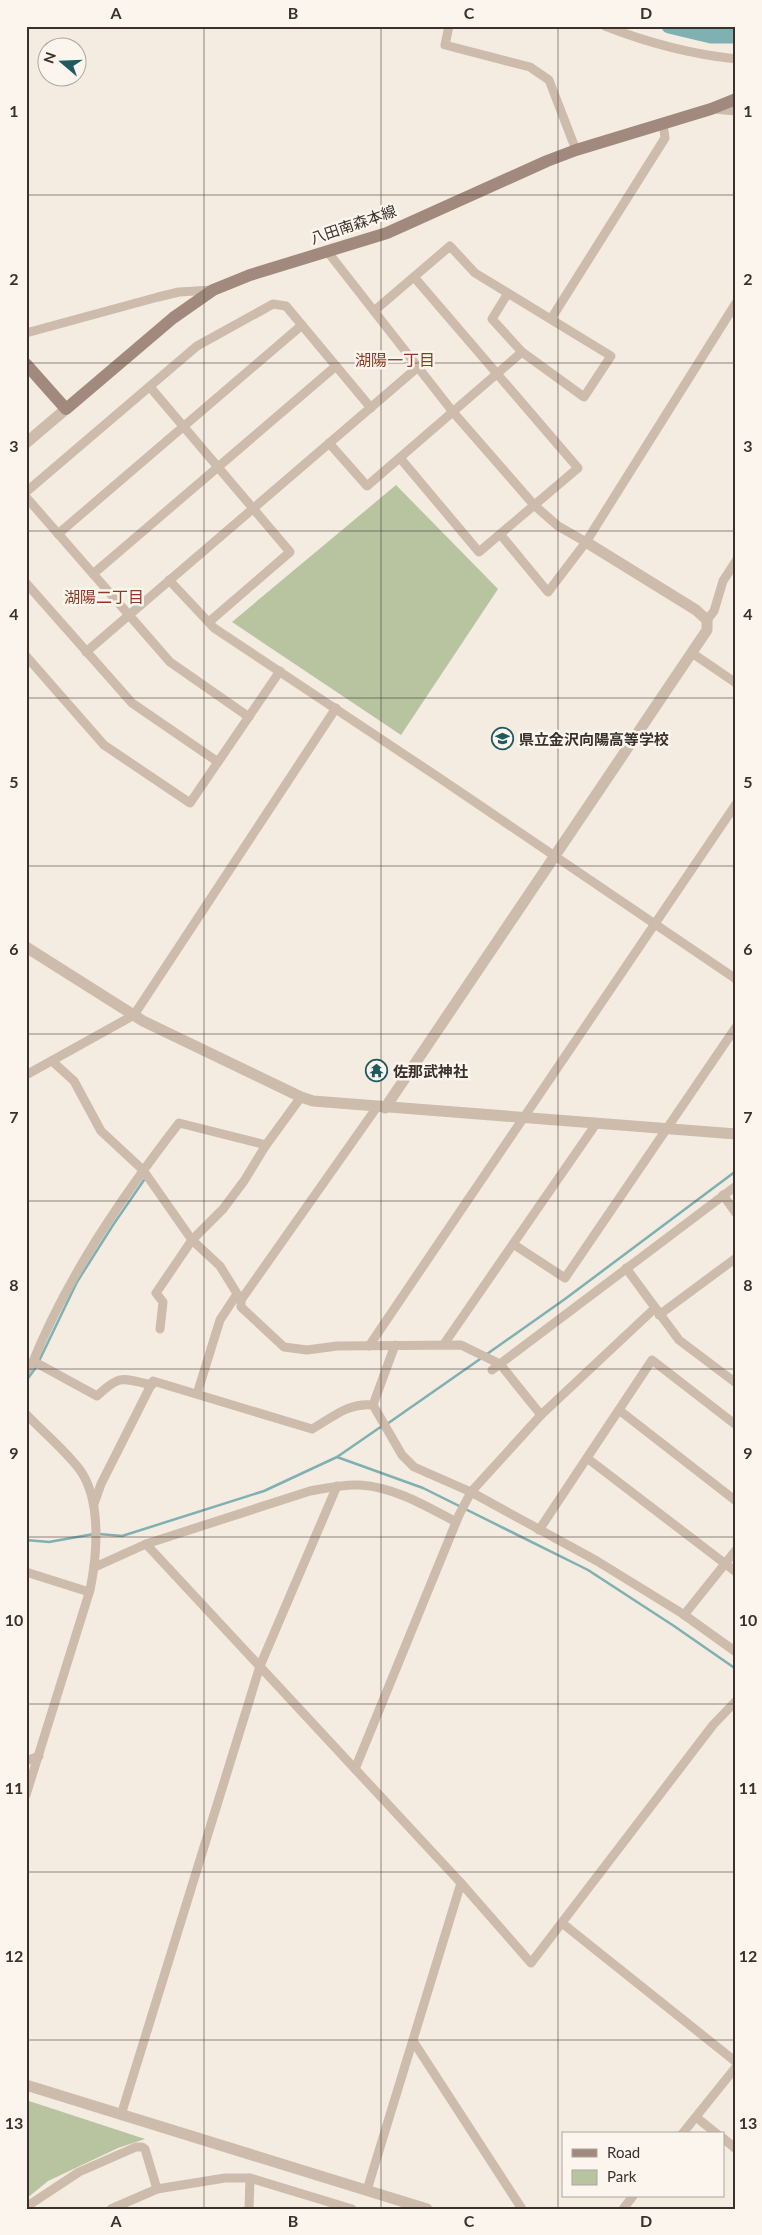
<svg xmlns="http://www.w3.org/2000/svg" width="762" height="2235" font-family="Lato,'Noto Sans JP',sans-serif">
	<rect width="100%" height="100%" fill="#f4ebe1"/>
	<g fill="#b8c4a0">
		<polygon points="396,485 498,589 401,735 232,622"/>
		<polygon points="26,2100 145,2139 118,2148 48,2181 26,2199"/>
	</g>
	<g fill="none" stroke-linecap="round" stroke-linejoin="round">
		<g stroke="#7fb0b2" stroke-width="2.5">
			<polyline points="487,1354 565,1299 736,1171"/>
			<polyline points="39,1361 77,1282 113,1225 144,1180"/>
			<polyline points="26,1381 37,1366"/>
			<polyline points="387,1424 483,1357"/>
			<polyline points="337,1457 423,1488 588,1570 674,1626 736,1669"/>
			<polyline points="99,1534 122,1536 264,1491 337,1457 382,1426"/>
			<polyline points="26,1540 49,1542 94,1534"/>
		</g>
		<polyline stroke="#7fb0b2" stroke-width="15" points="669,26 711,36 736,36"/>
		<g stroke="#cdbbac" stroke-width="9">
			<polyline points="449,26 445,45 530,67 549,80 576,150"/>
			<path d="M605,26C648,43 690,54 736,59"/>
			<polyline points="714,109 736,111"/>
			<polyline points="327,251 453,412 534,505 558,526 586,542"/>
			<polyline points="374,311 450,246 475,273 611,356 584,397 522,352 492,319 508,293"/>
			<polyline points="551,319 665,138 663,123"/>
			<polyline points="26,333 158,297 179,292 213,290"/>
			<polyline points="150,387 290,552 209,622"/>
			<polyline points="329,443 367,486 522,352"/>
			<polyline points="400,458 479,552 578,468 414,277"/>
			<polyline points="26,492 197,346 273,304 286,306 371,408"/>
			<polyline points="26,497 170,662 249,717"/>
			<polyline points="58,534 302,325"/>
			<polyline points="500,534 548,592 586,542 736,303"/>
			<polyline points="93,574 336,366"/>
			<polyline points="169,580 214,628 441,779 736,979"/>
			<polyline points="26,583 132,703 218,762"/>
			<polyline points="707,620 714,611 723,581 736,561"/>
			<polyline points="86,652 418,367"/>
			<polyline points="692,653 736,683"/>
			<polyline points="26,656 104,745 190,803 280,671"/>
			<polyline points="52,1061 74,1081 101,1131 143,1170 192,1240 220,1266 241,1300 241,1307 284,1347 307,1350 337,1346 461,1345 500,1364 541,1415"/>
			<polyline points="26,1075 134,1015 336,708"/>
			<polyline points="596,1124 513,1244 565,1278 736,1027"/>
			<polyline points="723,1195 736,1213"/>
			<polyline points="626,1268 679,1340 736,1383"/>
			<polyline points="241,1300 377,1107"/>
			<polyline points="659,1315 736,1258"/>
			<polyline points="160,1329 163,1302 156,1293 192,1240 223,1209 244,1181 266,1145"/>
			<polyline points="444,1344 513,1244"/>
			<polyline points="369,1346 736,804"/>
			<path d="M33,1361L97,1396C120,1374 122,1378 152,1385"/>
			<polyline points="492,1370 736,1186"/>
			<path d="M26,1371L32,1364C67,1277 121,1198 179,1123L266,1145L301,1097"/>
			<polyline points="197,1394 220,1320 237,1294"/>
			<polyline points="373,1405 395,1345"/>
			<polyline points="619,1410 736,1501"/>
			<path d="M26,1414C43,1432 66,1451 80,1470C102,1501 97,1556 90,1590L26,1795"/>
			<polyline points="587,1458 736,1572"/>
			<path d="M94,1504L101,1484L153,1381L312,1429C332,1418 348,1402 373,1405L402,1455L414,1467L471,1492L597,1561L683,1614L736,1652"/>
			<polyline points="539,1530 652,1360 736,1425"/>
			<polyline points="146,1544 461,1883 531,1963 713,1725 736,1701"/>
			<path d="M95,1567L146,1544L310,1491C326,1488 343,1484 360,1485C394,1487 426,1506 456,1522"/>
			<polyline points="26,1572 89,1592"/>
			<polyline points="684,1615 736,1550"/>
			<polyline points="26,1761 39,1756"/>
			<polyline points="355,1769 459,1515 471,1492 541,1415 654,1309"/>
			<polyline points="562,1923 736,2062"/>
			<polyline points="413,2041 522,2209"/>
			<polyline points="121,2115 260,1666 337,1486"/>
			<polyline points="696,2117 717,2134"/>
			<polyline points="682,2134 736,2067"/>
			<polyline points="723,2138 736,2149"/>
			<polyline points="367,2190 461,1883"/>
			<polyline points="26,2207 79,2172 136,2147 142,2147 145,2149 157,2189"/>
			<polyline points="111,2209 157,2189 225,2178 250,2178 352,2209"/>
			<polyline points="249,2209 250,2178"/>
			<polyline points="623,2209 633,2196"/>
		</g>
		<g stroke="#cdbbac" stroke-width="11">
			<polyline points="26,443 66,409"/>
			<polyline points="26,947 143,1021 301,1097 313,1101 736,1134"/>
			<polyline points="385,1108 707,630 707,620 696,610 586,542"/>
			<polyline points="26,2085 427,2209"/>
		</g>
		<polyline stroke="#a18a7d" stroke-width="12" points="26,364 66,409 173,318 213,290 250,275 387,233 547,161 576,150 711,109 736,99"/>
	</g>
	<path fill="none" stroke="#3b302b" stroke-width="1" stroke-opacity="0.55" d="M204,26V2209M381,26V2209M558,26V2209M26,195H736M26,363H736M26,531H736M26,698H736M26,866H736M26,1034H736M26,1201H736M26,1369H736M26,1537H736M26,1704H736M26,1872H736M26,2040H736"/>
	<defs>
		<symbol id="school-ring" viewBox="-11 -11 22 22"><circle r="9.5" fill="#fbf5ee" stroke="#1f5a5e" stroke-width="1.5"/><path d="M0-5L7-2L0 1L-7-2ZM-4 1L0 2.5L4 1V4Q0 6-4 4Z" fill="#1f5a5e"/></symbol>
		<symbol id="temple-ring" viewBox="-11 -11 22 22"><circle r="9.5" fill="#fbf5ee" stroke="#1f5a5e" stroke-width="1.5"/><path d="M0-6L5-2H3V0L6.5 2.5H4V6H1.5V3h-3V6H-4V2.5H-6.5L-3 0V-2H-5Z" fill="#1f5a5e"/></symbol>
	</defs>
	<g fill-rule="evenodd">
		<use href="#school-ring" x="490" y="726" width="25" height="25"/>
		<use href="#temple-ring" x="364" y="1058" width="25" height="25"/>
	</g>
	<g text-anchor="middle" dominant-baseline="central" stroke-width="5" stroke-linejoin="round" paint-order="stroke">
		<g font-size="15" fill="#3b302b" stroke="#fbf5ee">
			<text transform="translate(353 224) rotate(-19)">八田南森本線</text>
		</g>
		<g font-size="15" font-weight="bold" fill="#3b302b" stroke="#fbf5ee" text-anchor="start">
			<text x="519" y="739">県立金沢向陽高等学校</text>
			<text x="393" y="1071">佐那武神社</text>
		</g>
		<g font-size="16" fill="#8c3b22" stroke="#fbf5ee">
			<text x="395" y="359">湖陽一丁目</text>
			<text x="104" y="596">湖陽二丁目</text>
		</g>
	</g>
	<rect width="762" height="2235" fill="none" stroke="#fbf5ee" stroke-width="55"/>
	<rect x="562" y="2132" width="162" height="65" fill="#fbf5ee" stroke="#aea6a0"/>
	<rect x="572" y="2149" width="25" height="8" fill="#a18a7d" stroke="#aea6a0"/>
	<text x="607" y="2158" font-size="15" fill="#3b302b">Road</text>
	<rect x="572" y="2170" width="25" height="15" fill="#b8c4a0" stroke="#aea6a0"/>
	<text x="607" y="2182" font-size="15" fill="#3b302b">Park</text>
	<g transform="translate(62 62) rotate(289)"><circle r="24" fill="#fbf5ee" stroke="#aea6a0"/>
	<path d="M0-4L9 19L0 12L-9 19Z" fill="#1f5a5e"/>
	<text y="-8" font-size="14" font-weight="bold" text-anchor="middle" fill="#3b302b">N</text>
	</g>
	<rect x="28" y="28" width="706" height="2180" fill="none" stroke="#3b302b" stroke-width="2"/>
	<g font-size="16" text-anchor="middle" font-weight="bold" fill="#3b302b">
		<text x="116" y="19">A</text>
		<text x="293" y="19">B</text>
		<text x="469" y="19">C</text>
		<text x="646" y="19">D</text>
		<text x="14" y="117">1</text>
		<text x="748" y="117">1</text>
		<text x="14" y="285">2</text>
		<text x="748" y="285">2</text>
		<text x="14" y="452">3</text>
		<text x="748" y="452">3</text>
		<text x="14" y="620">4</text>
		<text x="748" y="620">4</text>
		<text x="14" y="788">5</text>
		<text x="748" y="788">5</text>
		<text x="14" y="955">6</text>
		<text x="748" y="955">6</text>
		<text x="14" y="1123">7</text>
		<text x="748" y="1123">7</text>
		<text x="14" y="1291">8</text>
		<text x="748" y="1291">8</text>
		<text x="14" y="1459">9</text>
		<text x="748" y="1459">9</text>
		<text x="14" y="1626">10</text>
		<text x="748" y="1626">10</text>
		<text x="14" y="1794">11</text>
		<text x="748" y="1794">11</text>
		<text x="14" y="1962">12</text>
		<text x="748" y="1962">12</text>
		<text x="14" y="2129">13</text>
		<text x="748" y="2129">13</text>
		<text x="116" y="2227">A</text>
		<text x="293" y="2227">B</text>
		<text x="469" y="2227">C</text>
		<text x="646" y="2227">D</text>
	</g>
</svg>
